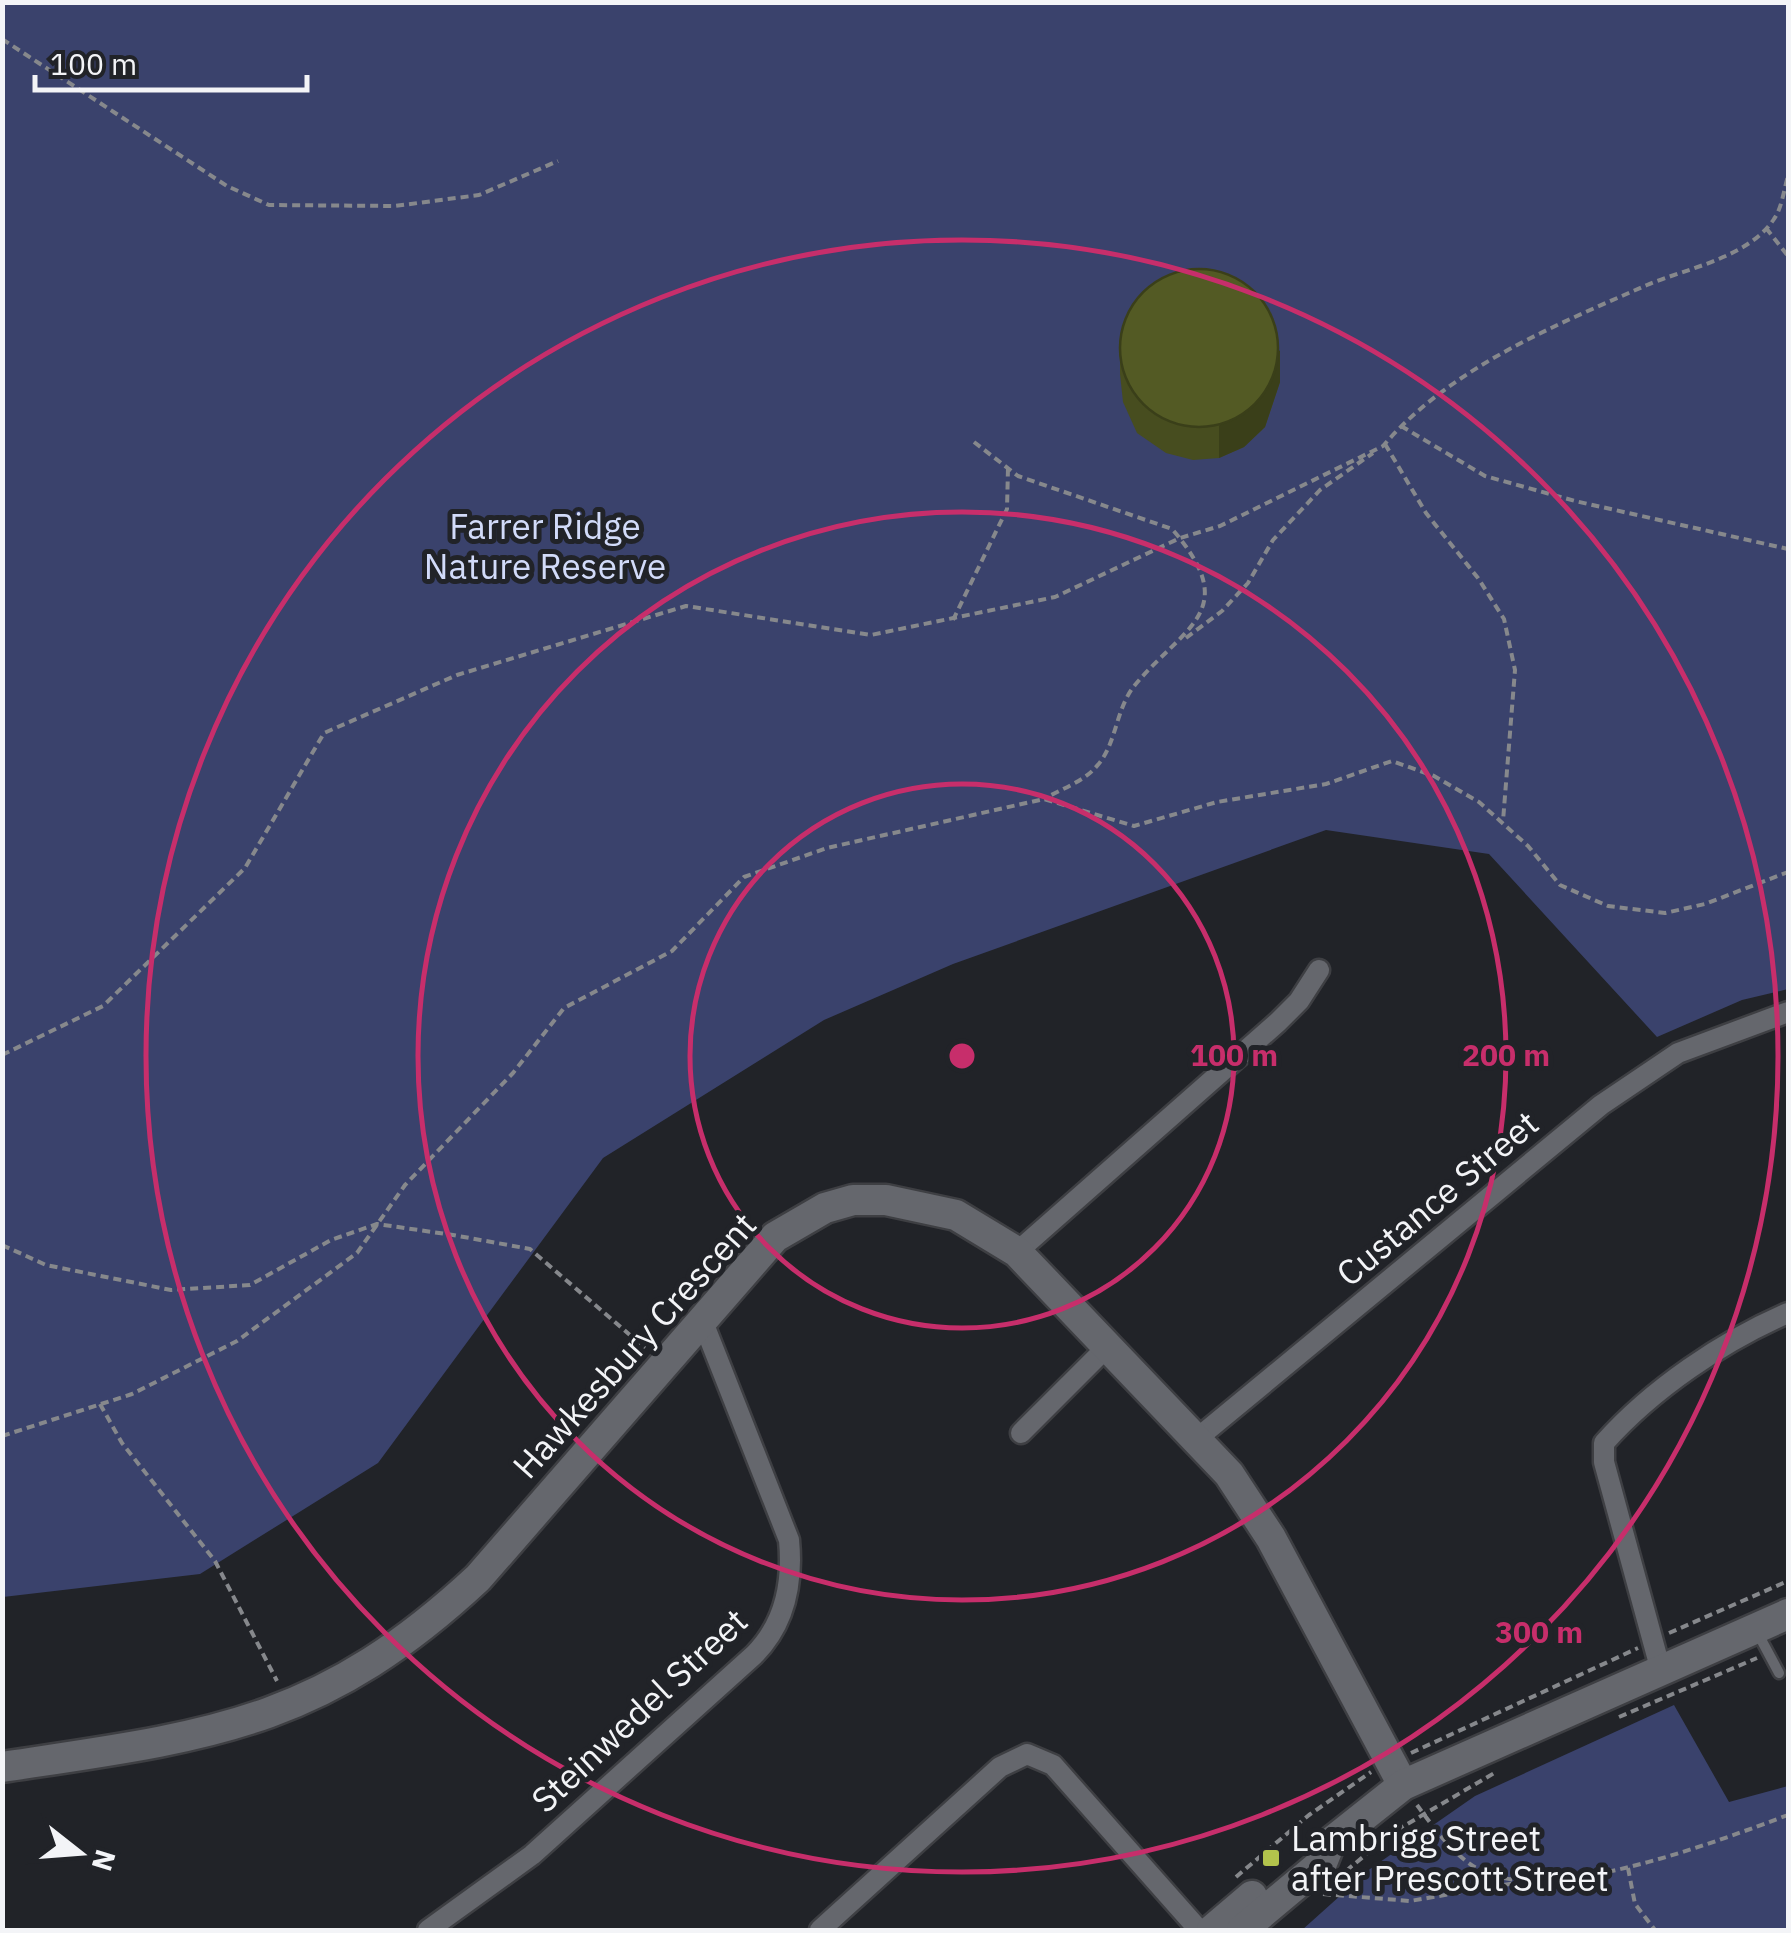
<svg xmlns="http://www.w3.org/2000/svg" width="1791" height="1933" font-family="'IBM Plex Sans',sans-serif">
	<rect width="100%" height="100%" fill="#212328"/>
	<g fill="#3a426c">
		<polygon points="2,3 1788,3 1788,989 1742,1000 1657,1037 1489,854 1326,830 953,964 824,1020 603,1158 378,1463 200,1574 3,1597"/>
		<polygon points="1674,1705 1729,1802 1788,1786 1788,1930 1302,1930 1370,1869 1475,1796"/>
	</g>
	<g fill="none" stroke-linecap="round" stroke-linejoin="round">
		<defs>
			<polyline id="lane" points="1756,1630 1779,1673"/>
			<g id="street">
				<polyline points="1017,1252 1278,1022 1299,1001 1319,970"/>
				<polyline points="1021,1433 1106,1348"/>
				<polyline points="1199,1437 1601,1105 1678,1053 1788,1012"/>
				<path d="M1661,1671L1604,1462V1443C1652,1389 1723,1341 1788,1313"/>
				<path d="M428,1930L532,1855L754,1655C785,1624 793,1582 789,1540L701,1317"/>
				<polyline points="820,1930 1000,1767 1027,1754 1053,1765 1199,1930"/>
			</g>
			<g id="secondary">
				<path d="M2,1767C208,1736 319,1726 478,1578L775,1237L825,1208L853,1200H886L956,1215L1017,1252L1229,1474L1271,1538L1403,1785"/>
				<polyline points="1212,1930 1252,1896"/>
				<polyline points="1242,1930 1322,1863 1330,1843 1403,1785 1788,1614"/>
			</g>
		</defs>
		<use href="#lane" stroke="#3e3f43" stroke-width="15"/>
		<use href="#street" stroke="#3e3f43" stroke-width="25"/>
		<use href="#secondary" stroke="#3e3f43" stroke-width="35"/>
		<g stroke="#86888c" stroke-width="4" stroke-dasharray="8 5" stroke-linecap="butt">
			<polyline points="2,39 227,186 269,205 395,206 479,195 558,161"/>
			<polyline points="1766,228 1788,256"/>
			<polyline points="1401,426 1485,476 1575,501 1788,549"/>
			<path d="M974,442L1018,476L1172,529C1243,611 1184,626 1135,685C1115,709 1117,745 1096,767C1083,782 1061,789 1044,799"/>
			<polyline points="1385,444 1426,513 1478,578 1504,619 1515,670 1503,821"/>
			<polyline points="953,620 1007,509 1008,468"/>
			<polyline points="1186,638 1222,611 1248,583 1273,540 1320,490 1373,453"/>
			<path d="M2,1055L103,1006L245,868L324,733L457,675L686,606L871,635L1055,597L1180,538L1220,526L1383,446C1451,367 1554,326 1647,285C1687,268 1748,258 1774,219C1782,208 1784,189 1788,176"/>
			<polyline points="2,1245 46,1265 171,1290 250,1285 331,1240 377,1224 453,1235 530,1249 645,1348"/>
			<polyline points="100,1404 122,1443 215,1561 277,1681"/>
			<polyline points="2,1436 132,1394 237,1341 357,1253 405,1185 513,1073 564,1008 672,951 744,877 827,848 1044,799 1134,826 1217,802 1326,784 1392,761 1434,776 1479,802 1528,846 1560,885 1608,906 1665,913 1705,904 1788,872"/>
			<polyline points="1669,1633 1788,1581"/>
			<polyline points="1619,1717 1757,1658"/>
			<polyline points="1411,1753 1638,1648"/>
			<path d="M1417,1805C1434,1828 1455,1858 1482,1871C1552,1905 1718,1841 1788,1815"/>
			<polyline points="1628,1868 1635,1904 1655,1930"/>
			<polyline points="1346,1871 1392,1833 1496,1772"/>
			<polyline points="1236,1877 1309,1815 1371,1772"/>
			<polyline points="1323,1894 1410,1901 1527,1881"/>
		</g>
		<use href="#lane" stroke="#65676d" stroke-width="10"/>
		<use href="#street" stroke="#65676d" stroke-width="20"/>
		<use href="#secondary" stroke="#65676d" stroke-width="30"/>
	</g>
	<polygon fill="#474d1f" points="1120,341 1280,382 1265,427 1244,447 1219,458 1193,460 1166,453 1137,433 1123,402 1120,374"/>
	<polygon fill="#3a3f19" points="1280,350 1280,382 1265,427 1244,447 1219,458 1219,426"/>
	<circle fill="#535a24" stroke="#3a3f19" stroke-width="2.5" cx="1199" cy="348" r="79"/>
	<g fill="none" stroke="#c72e6b" stroke-width="5">
		<circle cx="962" cy="1056" r="272"/>
		<circle cx="962" cy="1056" r="544"/>
		<circle cx="962" cy="1056" r="816"/>
	</g>
	<rect fill="#b2c34c" stroke="#212328" stroke-width="4" x="1261" y="1848" width="20" height="20" rx="5"/>
	<g text-anchor="middle" dominant-baseline="central" stroke-width="10" stroke-linejoin="round" paint-order="stroke">
		<g font-size="35" fill="#d2dbf9" stroke="#212328">
			<text x="545" y="526">Farrer Ridge<tspan x="545" dy="40">Nature Reserve</tspan></text>
		</g>
		<g font-size="35" fill="#f3f4f7" stroke="#212328">
			<text transform="translate(1437 1198) rotate(-40)">Custance Street</text>
			<text transform="translate(634 1345) rotate(-48)">Hawkesbury Crescent</text>
			<text transform="translate(639 1710) rotate(-43)">Steinwedel Street</text>
		</g>
		<g font-size="35" fill="#f3f4f7" stroke="#212328" text-anchor="start">
			<text x="1291" y="1838">Lambrigg Street<tspan x="1291" dy="40">after Prescott Street</tspan></text>
		</g>
	</g>
	<circle cx="962" cy="1056" r="15" fill="#c72e6b" stroke="#212328" stroke-width="5"/>
	<g font-size="30" text-anchor="middle" font-weight="bold" fill="#c72e6b" stroke="#212328" stroke-width="10" stroke-linejoin="round" paint-order="stroke">
		<text x="1234" y="1066">100 m</text>
		<text x="1506" y="1066">200 m</text>
		<text x="1539" y="1643">300 m</text>
	</g>
	<rect width="1791" height="1933" fill="none" stroke="#f3f4f7" stroke-width="10"/>
	<g transform="translate(80 1853) rotate(107)" stroke="#212328" stroke-width="8" paint-order="stroke">
	<path d="M0-8L18 38L0 25L-18 38Z" fill="#f3f4f7"/>
	<text y="-15" font-size="28" font-weight="bold" text-anchor="middle" fill="#f3f4f7">N</text>
	</g>
	<path d="M35 75v15h272v-15" fill="none" stroke="#f3f4f7" stroke-width="5"/>
	<text x="50" y="75" font-size="30" fill="#f3f4f7" stroke="#212328" stroke-width="8" paint-order="stroke">100 m</text>
</svg>
